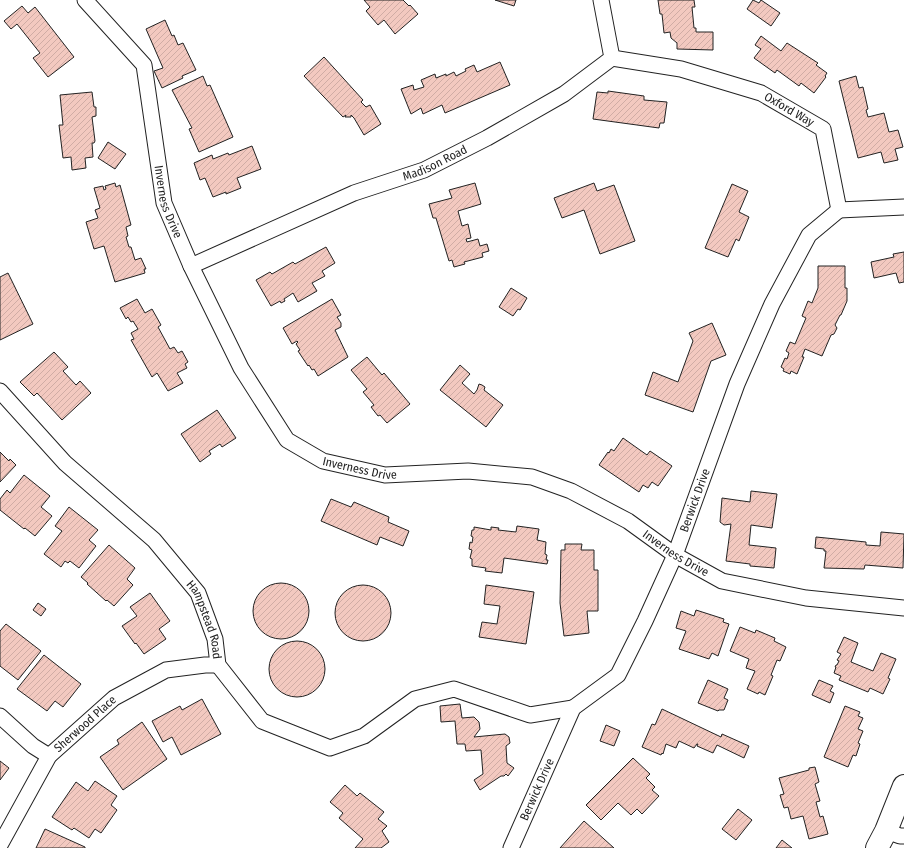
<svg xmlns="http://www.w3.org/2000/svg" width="904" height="848" font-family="'Fira Sans Condensed',sans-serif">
	<defs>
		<pattern id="building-hatch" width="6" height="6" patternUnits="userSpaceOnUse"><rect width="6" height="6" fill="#f3c9c0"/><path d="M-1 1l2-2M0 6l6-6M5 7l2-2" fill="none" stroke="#d0aca5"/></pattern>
	</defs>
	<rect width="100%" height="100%" fill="#fff"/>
	<g fill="url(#building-hatch)" stroke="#222">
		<polygon points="364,0 403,0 409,6 410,5 418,14 395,34 384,20 378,25 366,11 370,7"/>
		<polygon points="495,0 516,0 514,6"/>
		<polygon points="658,0 694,0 695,7 692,7 694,28 696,28 696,32 713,32 713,50 677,49 677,43 671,38 670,32 664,33 662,14 660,14"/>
		<polygon points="753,0 759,3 761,0 780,13 771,26 747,9"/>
		<polygon points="22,6 28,13 35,7 74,57 48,77 33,58 40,53 17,24 11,29 4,21"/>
		<polygon points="165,20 172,36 174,35 178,45 183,43 196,70 182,76 183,78 162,88 154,71 163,68 146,29"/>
		<polygon points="761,36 781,51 787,43 818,63 816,65 827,73 825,76 826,77 814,93 801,83 799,86 777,70 775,73 754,58 761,49 755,45"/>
		<polygon points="324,57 363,100 361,102 366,107 370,105 381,124 364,135 354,118 351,115 351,117 345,117 346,115 343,117 304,76"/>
		<polygon points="500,62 510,85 445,113 442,105 423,114 421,108 411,114 401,89 413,85 414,90 424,87 421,80 435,74 436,78 446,74 446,76 454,72 456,76 466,71 465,69 474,65 477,72"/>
		<polygon points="203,76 207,86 210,85 233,137 199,152 189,129 192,128 172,90"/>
		<polygon points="856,76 859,88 863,87 868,109 866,110 868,117 884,113 889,132 898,130 903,147 895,149 898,160 884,163 881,152 858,158 839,81"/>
		<polygon points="608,91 644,96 644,100 667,102 664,123 660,123 659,128 593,119 597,92 608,93"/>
		<polygon points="92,92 94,107 96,107 96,116 92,117 95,141 94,143 92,143 93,157 85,158 86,168 72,170 71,157 63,158 59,125 63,125 60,95"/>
		<polygon points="108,142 126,154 115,169 98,158"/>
		<polygon points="252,146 261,169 237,178 241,188 226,194 226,192 213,197 205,178 200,180 194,163 212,155 213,159 228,153 229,155"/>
		<polygon points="115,183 116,187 120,185 131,225 126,227 128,236 126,237 129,247 131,247 135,260 141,258 146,269 144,269 145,273 115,282 104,246 94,249 86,222 98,218 95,210 100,208 94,188 103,186 104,190 106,189 105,186"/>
		<polygon points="475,183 481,204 458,211 462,226 468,224 471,238 466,239 467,242 478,239 480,246 487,244 489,251 482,253 483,257 464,262 465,264 454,267 452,260 449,261 436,218 433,218 429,204 452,198 449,190"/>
		<polygon points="594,183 597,191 614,185 635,241 600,254 584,210 562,218 554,198"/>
		<polygon points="732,184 748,191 739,212 749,217 739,241 736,239 728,257 705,248"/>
		<polygon points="326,247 335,263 322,271 325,276 312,283 317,291 298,302 293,293 284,299 285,301 281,303 280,301 271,306 256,280 270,272 272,274 293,262 295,264"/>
		<polygon points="904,252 904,282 899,283 896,273 874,278 871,262 894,257 893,254"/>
		<polygon points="818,266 845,266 845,288 847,288 847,301 841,315 840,315 835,325 837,328 834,334 831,335 822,356 805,349 802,357 804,357 797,374 791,371 790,374 783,371 784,369 781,367 785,358 787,359 789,353 786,351 790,342 795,344 806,318 802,316 808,301 812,303 818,288"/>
		<polygon points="8,273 33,324 0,340 0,277"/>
		<polygon points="511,288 527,298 520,310 518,309 513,316 499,307"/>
		<polygon points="137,299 145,313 152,309 161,325 158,327 170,349 174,347 178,353 182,351 188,362 185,364 187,368 177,373 183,383 168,391 157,373 152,377 131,340 134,339 131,333 138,329 133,321 131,322 128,317 126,319 120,308"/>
		<polygon points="332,299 341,315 337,317 341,323 341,327 335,330 348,357 318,376 314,369 312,370 309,365 308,366 298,351 300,350 296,344 298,342 297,341 292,344 283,328"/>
		<polygon points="712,323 726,355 711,361 693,412 645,395 653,372 678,382 693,341 689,333"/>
		<polygon points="54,352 68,367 63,371 76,385 80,381 91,393 62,420 37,393 34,396 20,382"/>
		<polygon points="367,357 382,375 384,373 410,404 387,423 380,415 378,416 371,407 374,405 363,392 367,389 351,370"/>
		<polygon points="460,365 470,374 462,383 474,394 477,390 479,384 482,385 485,387 484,390 503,405 486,427 440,390"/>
		<polygon points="217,410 236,438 222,447 220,444 209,451 211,454 200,462 181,434"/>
		<polygon points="623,438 647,455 650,451 672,466 658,486 652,482 648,488 643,485 639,492 599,465 608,452 609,453 611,449 614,451"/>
		<polygon points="0,452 9,461 10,459 16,465 0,482"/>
		<polygon points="24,475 50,496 41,507 52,516 35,536 25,528 24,529 0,510 0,499 7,490 10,493"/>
		<polygon points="751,491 777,494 772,528 751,525 749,545 776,548 774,568 750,566 750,564 726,561 731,524 724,525 720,522 722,498 750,502"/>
		<polygon points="331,499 351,507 354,502 389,517 388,522 409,531 403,546 380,537 377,545 321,521"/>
		<polygon points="69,507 98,530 89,540 96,546 79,568 70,561 68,563 65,561 61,567 44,554 62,531 55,526"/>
		<polygon points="517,526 539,529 537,540 546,542 545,554 547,555 546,560 548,560 547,564 504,558 502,573 485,571 486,568 472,566 472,559 470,558 472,550 469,549 470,542 472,543 473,537 471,536 472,530 474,530 474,527 491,530 491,527 499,528 498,530 516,532"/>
		<polygon points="881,532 904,534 903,568 865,565 864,569 824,568 826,551 824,551 824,549 815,548 816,537 866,542 866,545 880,546"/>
		<polygon points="565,544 582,544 581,550 594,550 594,570 598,570 598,611 587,611 589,633 564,636 560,603 561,550 565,550"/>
		<polygon points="109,545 135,568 127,579 133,585 114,606 107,600 106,601 87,584 88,583 81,577"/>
		<circle cx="281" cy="611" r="28"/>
		<circle cx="363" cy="613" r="28"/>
		<polygon points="486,585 534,592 526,644 479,637 482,622 497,624 500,606 484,604"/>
		<polygon points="150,593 170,621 159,629 166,639 144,654 136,643 135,644 122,626 137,616 130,607"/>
		<polygon points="38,603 46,609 41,616 33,610"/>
		<polygon points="696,610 724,619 723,622 729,624 718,656 712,653 709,659 679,649 686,631 676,628 681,611 694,616"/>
		<polygon points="6,624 41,651 18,680 0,666 0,631"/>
		<polygon points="740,627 755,633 756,630 775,638 774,641 786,647 780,661 777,660 771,675 773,676 765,695 759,692 758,694 747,689 755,671 746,668 749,659 730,651"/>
		<polygon points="844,637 858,643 851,662 873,671 881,653 896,659 888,678 890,679 883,694 870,688 868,692 839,680 841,676 834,673 836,667 835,667 836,665 837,665 839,661 837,660 841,654 837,652"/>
		<circle cx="297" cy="669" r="28"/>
		<polygon points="44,655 81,684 63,707 55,701 47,711 17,689"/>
		<polygon points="708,680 728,689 724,698 728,700 724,710 719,710 718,711 698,703"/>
		<polygon points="819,680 833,686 830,691 834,693 830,703 812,695"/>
		<polygon points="202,699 221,734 181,755 172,737 163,742 152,721 180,706 182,710"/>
		<polygon points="460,704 462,718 474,717 479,722 480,729 474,737 505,734 509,737 510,743 506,746 507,763 514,768 508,776 506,774 504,776 501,776 480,790 474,780 483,774 481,750 466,751 465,744 457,744 455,721 441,722 440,706"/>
		<polygon points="845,706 860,712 858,716 863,718 858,729 863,731 858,743 860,744 856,756 853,755 848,767 824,757"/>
		<polygon points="662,709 721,737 722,734 749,746 744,758 717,745 713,753 697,746 698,744 697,744 694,748 679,741 676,748 666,744 663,754 662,753 661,755 642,747 652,724 655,725"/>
		<polygon points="142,722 167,759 123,790 100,757 119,744 117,740"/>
		<polygon points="606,725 620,731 614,746 600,741"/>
		<polygon points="633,758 650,774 646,778 655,787 652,790 659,796 642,814 637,809 631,815 618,803 601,820 586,805"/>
		<polygon points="0,761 9,768 0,780"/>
		<polygon points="815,767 819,782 815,784 820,801 816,802 820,817 823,816 828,834 809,839 803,816 791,819 788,807 784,808 780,795 784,794 779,778 809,770 809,768"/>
		<polygon points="95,781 117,796 111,805 117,810 101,833 95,829 89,838 74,828 72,830 52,817 76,782 88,791"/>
		<polygon points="345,785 357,796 360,793 384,812 378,819 387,826 382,831 389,842 381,848 355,848 363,839 339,818 343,813 330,802"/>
		<polygon points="738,809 752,820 736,840 722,829"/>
		<polygon points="584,821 614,848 560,848"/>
		<polygon points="45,829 85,847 85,848 36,848"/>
		<polygon points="782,840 792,848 776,848"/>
	</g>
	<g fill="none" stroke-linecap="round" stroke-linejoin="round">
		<defs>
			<g id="street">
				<path id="s1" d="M85,0L144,65L164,203L191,266L241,368L287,440L323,461L385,475L468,471L532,477L571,491L628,521L675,555L722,581L806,598L904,608"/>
				<path id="s2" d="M612,58L681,69L761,93L823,129L839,210L904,207"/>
				<path id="s3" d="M191,266L354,193L424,170L487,138L564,94L612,58L601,0"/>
				<path id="s4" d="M0,391L65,463L154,540L198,593L215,639L218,665L262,721L330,748L364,736L415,699L454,689L530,715L573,708"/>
				<polyline points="0,716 33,746 49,756"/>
				<polyline points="886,831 900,836 904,836"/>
				<path id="s5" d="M0,845L49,756L114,698L166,670L205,665H218"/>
				<path id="s6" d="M511,848L573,708L618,675L645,621L675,555L737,384L772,304L809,235L839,210"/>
			</g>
			<polyline id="secondary" points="877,848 886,831 904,786"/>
		</defs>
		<use href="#street" stroke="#222" stroke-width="17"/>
		<use href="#secondary" stroke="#222" stroke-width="24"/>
		<use href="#street" stroke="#fff" stroke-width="15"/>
		<use href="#secondary" stroke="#fff" stroke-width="22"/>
	</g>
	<g text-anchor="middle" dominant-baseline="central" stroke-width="3" stroke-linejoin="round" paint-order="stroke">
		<g font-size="12" fill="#222" stroke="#fff">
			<text stroke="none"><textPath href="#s2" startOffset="186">Oxford Way</textPath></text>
			<text stroke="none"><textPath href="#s3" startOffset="265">Madison Road</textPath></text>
			<text stroke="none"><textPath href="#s1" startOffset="227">Inverness Drive</textPath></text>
			<text stroke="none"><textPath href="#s1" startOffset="574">Inverness Drive</textPath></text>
			<text stroke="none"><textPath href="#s6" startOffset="400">Berwick Drive</textPath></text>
			<text stroke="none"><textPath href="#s1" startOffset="911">Inverness Drive</textPath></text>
			<text stroke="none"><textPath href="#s4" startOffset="311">Hampstead Road</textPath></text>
			<text stroke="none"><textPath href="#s5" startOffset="150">Sherwood Place</textPath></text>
			<text stroke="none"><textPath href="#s6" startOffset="64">Berwick Drive</textPath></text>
		</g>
	</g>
</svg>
